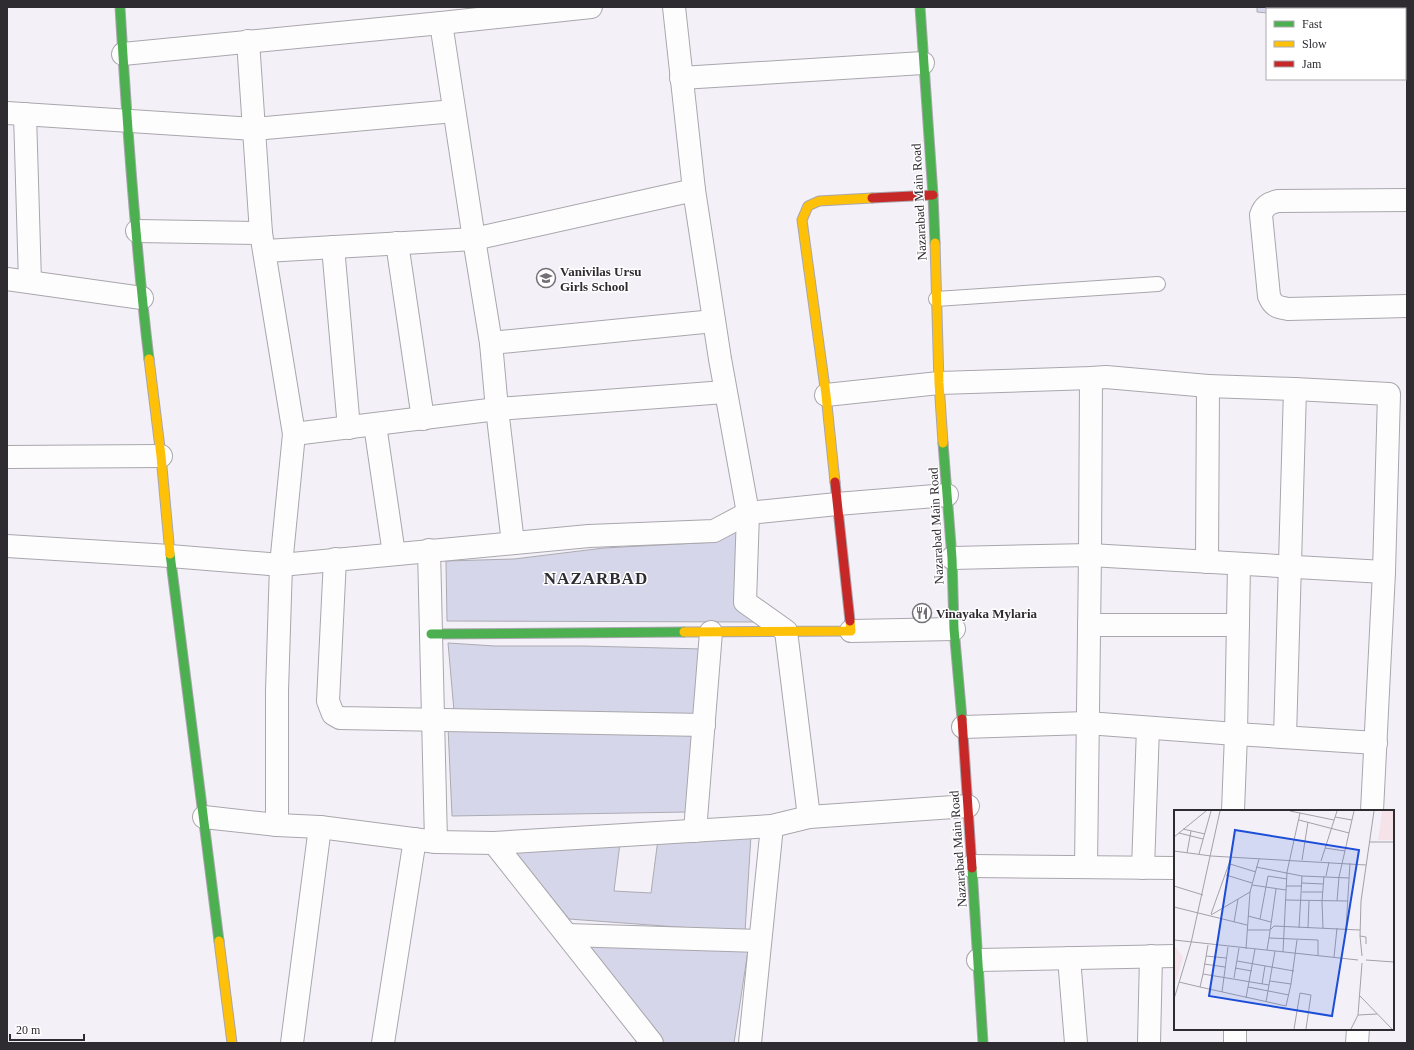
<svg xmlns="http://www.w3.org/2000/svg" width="1414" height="1050" font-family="'Times New Roman',serif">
	<rect width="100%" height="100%" fill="#f4f0f8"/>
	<g fill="#d5d6e9" stroke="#acabb2">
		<polygon points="1257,7 1403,7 1403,9 1267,9 1267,13 1257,12"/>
		<polygon points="740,527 754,622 447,621 446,561 514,559 604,548 716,542"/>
		<polygon points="448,643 495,646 584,646 703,649 696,715 454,711"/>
		<polygon points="448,727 696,732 688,812 452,816"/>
		<polygon points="751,835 745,932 569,919 511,848 620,843 614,891 651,893 658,839"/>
		<polygon points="584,944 749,944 734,1043 663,1043"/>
	</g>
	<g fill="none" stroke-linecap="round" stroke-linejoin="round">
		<defs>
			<polyline id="lane" points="936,299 1158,284"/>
			<g id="street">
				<polyline points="674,7 694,190 720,359 748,513 745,602 786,631 809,817"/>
				<polyline points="441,23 474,239 491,343 497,409 513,543"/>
				<polyline points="248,41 261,233 294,434 281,565 277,691 277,825"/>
				<polyline points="123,54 441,23 591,7"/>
				<polyline points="681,78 923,63"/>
				<polyline points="7,113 254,129 454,111"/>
				<polyline points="25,114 30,282"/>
				<path d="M1407,200L1278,201C1269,203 1264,206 1261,215L1269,296C1273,306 1277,307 1288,309L1407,306"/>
				<polyline points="137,231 261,233"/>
				<polyline points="397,243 423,419"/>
				<polyline points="333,247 349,428"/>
				<polyline points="265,251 474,239 694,190"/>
				<polyline points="7,279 142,298"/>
				<polyline points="491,343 714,321"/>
				<polyline points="826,395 939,383 1091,378 1106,377 1208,386"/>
				<polyline points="375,425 394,554"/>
				<polyline points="294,434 497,409 725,392"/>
				<polyline points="7,457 161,456"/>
				<polyline points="7,546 170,556 281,565 589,536 714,531 748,513 837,504 947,495"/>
				<polyline points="429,550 436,842"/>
				<polyline points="952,558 1090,555 1384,572"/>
				<polyline points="335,559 328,701 333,714 340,718 704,725"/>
				<polyline points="1207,562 1208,386 1295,389 1389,394 1384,572 1372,811"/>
				<polyline points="1089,625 1238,625"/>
				<polyline points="851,631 954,629"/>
				<polyline points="963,727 1087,723 1236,734 1376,743"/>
				<polyline points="1285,737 1295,389"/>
				<polyline points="1233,811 1236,734 1239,564"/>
				<polyline points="204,817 277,825 320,827 436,842 494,843 772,826 809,817 968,806"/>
				<polyline points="695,831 711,632"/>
				<polyline points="494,843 652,1043"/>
				<polyline points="972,866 1175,868"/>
				<polyline points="1086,867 1090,555 1091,378"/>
				<polyline points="1143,868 1148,728"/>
				<polyline points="567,935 760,941"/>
				<polyline points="1069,958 1076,1043"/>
				<polyline points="978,960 1175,956"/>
				<polyline points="1235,1029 1235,1043"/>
				<polyline points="292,1043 320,827"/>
				<polyline points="383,1043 415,839"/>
				<polyline points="750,1043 772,826"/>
				<polyline points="1149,1043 1151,956"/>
				<polyline points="1357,1043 1358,1029"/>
			</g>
			<g id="fast">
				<path d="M120,7C127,125 135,242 149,359"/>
				<polyline points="920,7 933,195 935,243"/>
				<polyline points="943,443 952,558 954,629 962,719"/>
				<polyline points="170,554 219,941"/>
				<polyline points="431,634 684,632"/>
				<polyline points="972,868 983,1043"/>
			</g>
			<g id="slow">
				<polyline points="935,243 939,383 943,443"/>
				<polyline points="149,359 161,456 170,554"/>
				<polyline points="835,482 826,395 802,220 808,206 819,201 872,198"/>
				<polyline points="684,632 851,631 850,621"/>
				<polyline points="219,941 232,1043"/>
			</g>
			<g id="jam">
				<polyline points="872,198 933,195"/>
				<polyline points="835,482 850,621"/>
				<polyline points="962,719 972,868"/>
			</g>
		</defs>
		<use href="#lane" stroke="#a9a6ac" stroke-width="16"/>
		<use href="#street" stroke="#a9a6ac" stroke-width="24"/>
		<use href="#fast" stroke="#a9a6ac" stroke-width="11"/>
		<use href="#slow" stroke="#a9a6ac" stroke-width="11"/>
		<use href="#jam" stroke="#a9a6ac" stroke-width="11"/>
		<use href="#lane" stroke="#fdfdfe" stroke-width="14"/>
		<use href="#street" stroke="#fdfdfe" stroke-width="22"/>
		<use href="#fast" stroke="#4caf50" stroke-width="9"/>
		<use href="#slow" stroke="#ffc107" stroke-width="9"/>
		<use href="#jam" stroke="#c62828" stroke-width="9"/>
	</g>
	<defs>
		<symbol id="school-ring" viewBox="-11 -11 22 22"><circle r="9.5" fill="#fff" stroke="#737077" stroke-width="1.5"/><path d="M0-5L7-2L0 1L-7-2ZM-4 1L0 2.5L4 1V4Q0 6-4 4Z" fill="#737077"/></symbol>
		<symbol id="restaurant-ring" viewBox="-11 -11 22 22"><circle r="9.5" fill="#fff" stroke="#737077" stroke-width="1.5"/><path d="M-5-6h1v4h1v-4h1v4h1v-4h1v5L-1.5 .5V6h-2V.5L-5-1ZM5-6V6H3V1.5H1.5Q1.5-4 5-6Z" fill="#737077"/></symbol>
	</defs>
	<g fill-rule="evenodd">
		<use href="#school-ring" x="535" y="267" width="22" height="22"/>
		<use href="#restaurant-ring" x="911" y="602" width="22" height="22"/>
	</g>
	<g text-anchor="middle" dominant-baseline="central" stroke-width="3" stroke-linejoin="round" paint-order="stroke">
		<g font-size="13" fill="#2e2b31" stroke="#fff">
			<text transform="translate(919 202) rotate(-93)">Nazarabad Main Road</text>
			<text transform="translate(936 526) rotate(-93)">Nazarabad Main Road</text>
			<text transform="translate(958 849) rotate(-94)">Nazarabad Main Road</text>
		</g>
		<g font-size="13" font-weight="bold" fill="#2e2b31" stroke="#fff" text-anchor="start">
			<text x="560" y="271">Vanivilas Ursu<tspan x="560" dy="15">Girls School</tspan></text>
			<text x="936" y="613">Vinayaka Mylaria</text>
		</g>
		<g font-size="17" font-weight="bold" letter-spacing="1" fill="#2e2b31" stroke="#fff">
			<text x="596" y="578">NAZARBAD</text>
		</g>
	</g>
	<g transform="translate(1174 810)">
		<rect width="220" height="220" fill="#f4f0f8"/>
		<path d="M208,1H220V30H204ZM0,135L9,147L0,179Z" fill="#f6e3ea"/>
		<path fill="none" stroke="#a5a1a8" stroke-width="1" d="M116,1L160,10M161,7L178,10M125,10L175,23M9,19L31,24M5,23L29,29M0,27L32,1M195,32H220M151,38L171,41M0,41L37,46L192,55M13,43L17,21M25,44L37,1M128,50L134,12M147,51L163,1M56,54L82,62M82,57L128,66L175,68M52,65L78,73M152,66L155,52M128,73L149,74M78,75L112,80M0,76L29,85M112,76H128M102,79L95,128L144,130V146M128,82H149M111,90L174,91M163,91L165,67L180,1M0,97L73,115M37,104L57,48M37,105L76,82M74,106L97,112M86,109L94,66L113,69M60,112L64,89M125,118L128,66M134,118L135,91M149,118L148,91L150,66M172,119L176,53M74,120H96L100,116L186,120M186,126L192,127V134M0,130L184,150M72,139L76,82L85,49M93,140L95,128M109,142L113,62L126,3M32,146L52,148M188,146L186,126L187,91L200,1M160,147L163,118M192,150L220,152M63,151L120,161M30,154L51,157M61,158L78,161M29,164L34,135M60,168L65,138M5,172L26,177M88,174L91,156M117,174L123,130M95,175L29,164L26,177L112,196L117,174L96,171M74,177L115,185M48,182L54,137M186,186L218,219M72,188L81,139M0,189L17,133L46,1M92,192L101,141M184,205L203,204M120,219L126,183L137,185L132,219M177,219L184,205L188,153"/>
		<path fill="#1d4ed8" fill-opacity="0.15" stroke="#1d4ed8" stroke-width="2" d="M61,20L185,40L158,206L35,186Z"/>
		<rect width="220" height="220" fill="none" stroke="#2e2b31" stroke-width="2"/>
	</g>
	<rect width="1414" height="1050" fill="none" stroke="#2e2b31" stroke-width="16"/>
	<rect x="1266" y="8" width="140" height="72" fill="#ffffff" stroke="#abaaad"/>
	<rect x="1274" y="21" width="20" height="6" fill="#4caf50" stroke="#abaaad"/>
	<text x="1302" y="28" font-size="12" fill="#2e2b31">Fast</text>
	<rect x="1274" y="41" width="20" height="6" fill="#ffc107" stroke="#abaaad"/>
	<text x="1302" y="48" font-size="12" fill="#2e2b31">Slow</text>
	<rect x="1274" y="61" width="20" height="6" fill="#c62828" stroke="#abaaad"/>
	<text x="1302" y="68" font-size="12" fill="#2e2b31">Jam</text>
	<path d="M10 1034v6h74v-6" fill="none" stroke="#2e2b31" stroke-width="2"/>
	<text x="16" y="1034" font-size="12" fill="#2e2b31" stroke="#ffffff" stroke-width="3" paint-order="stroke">20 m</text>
</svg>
